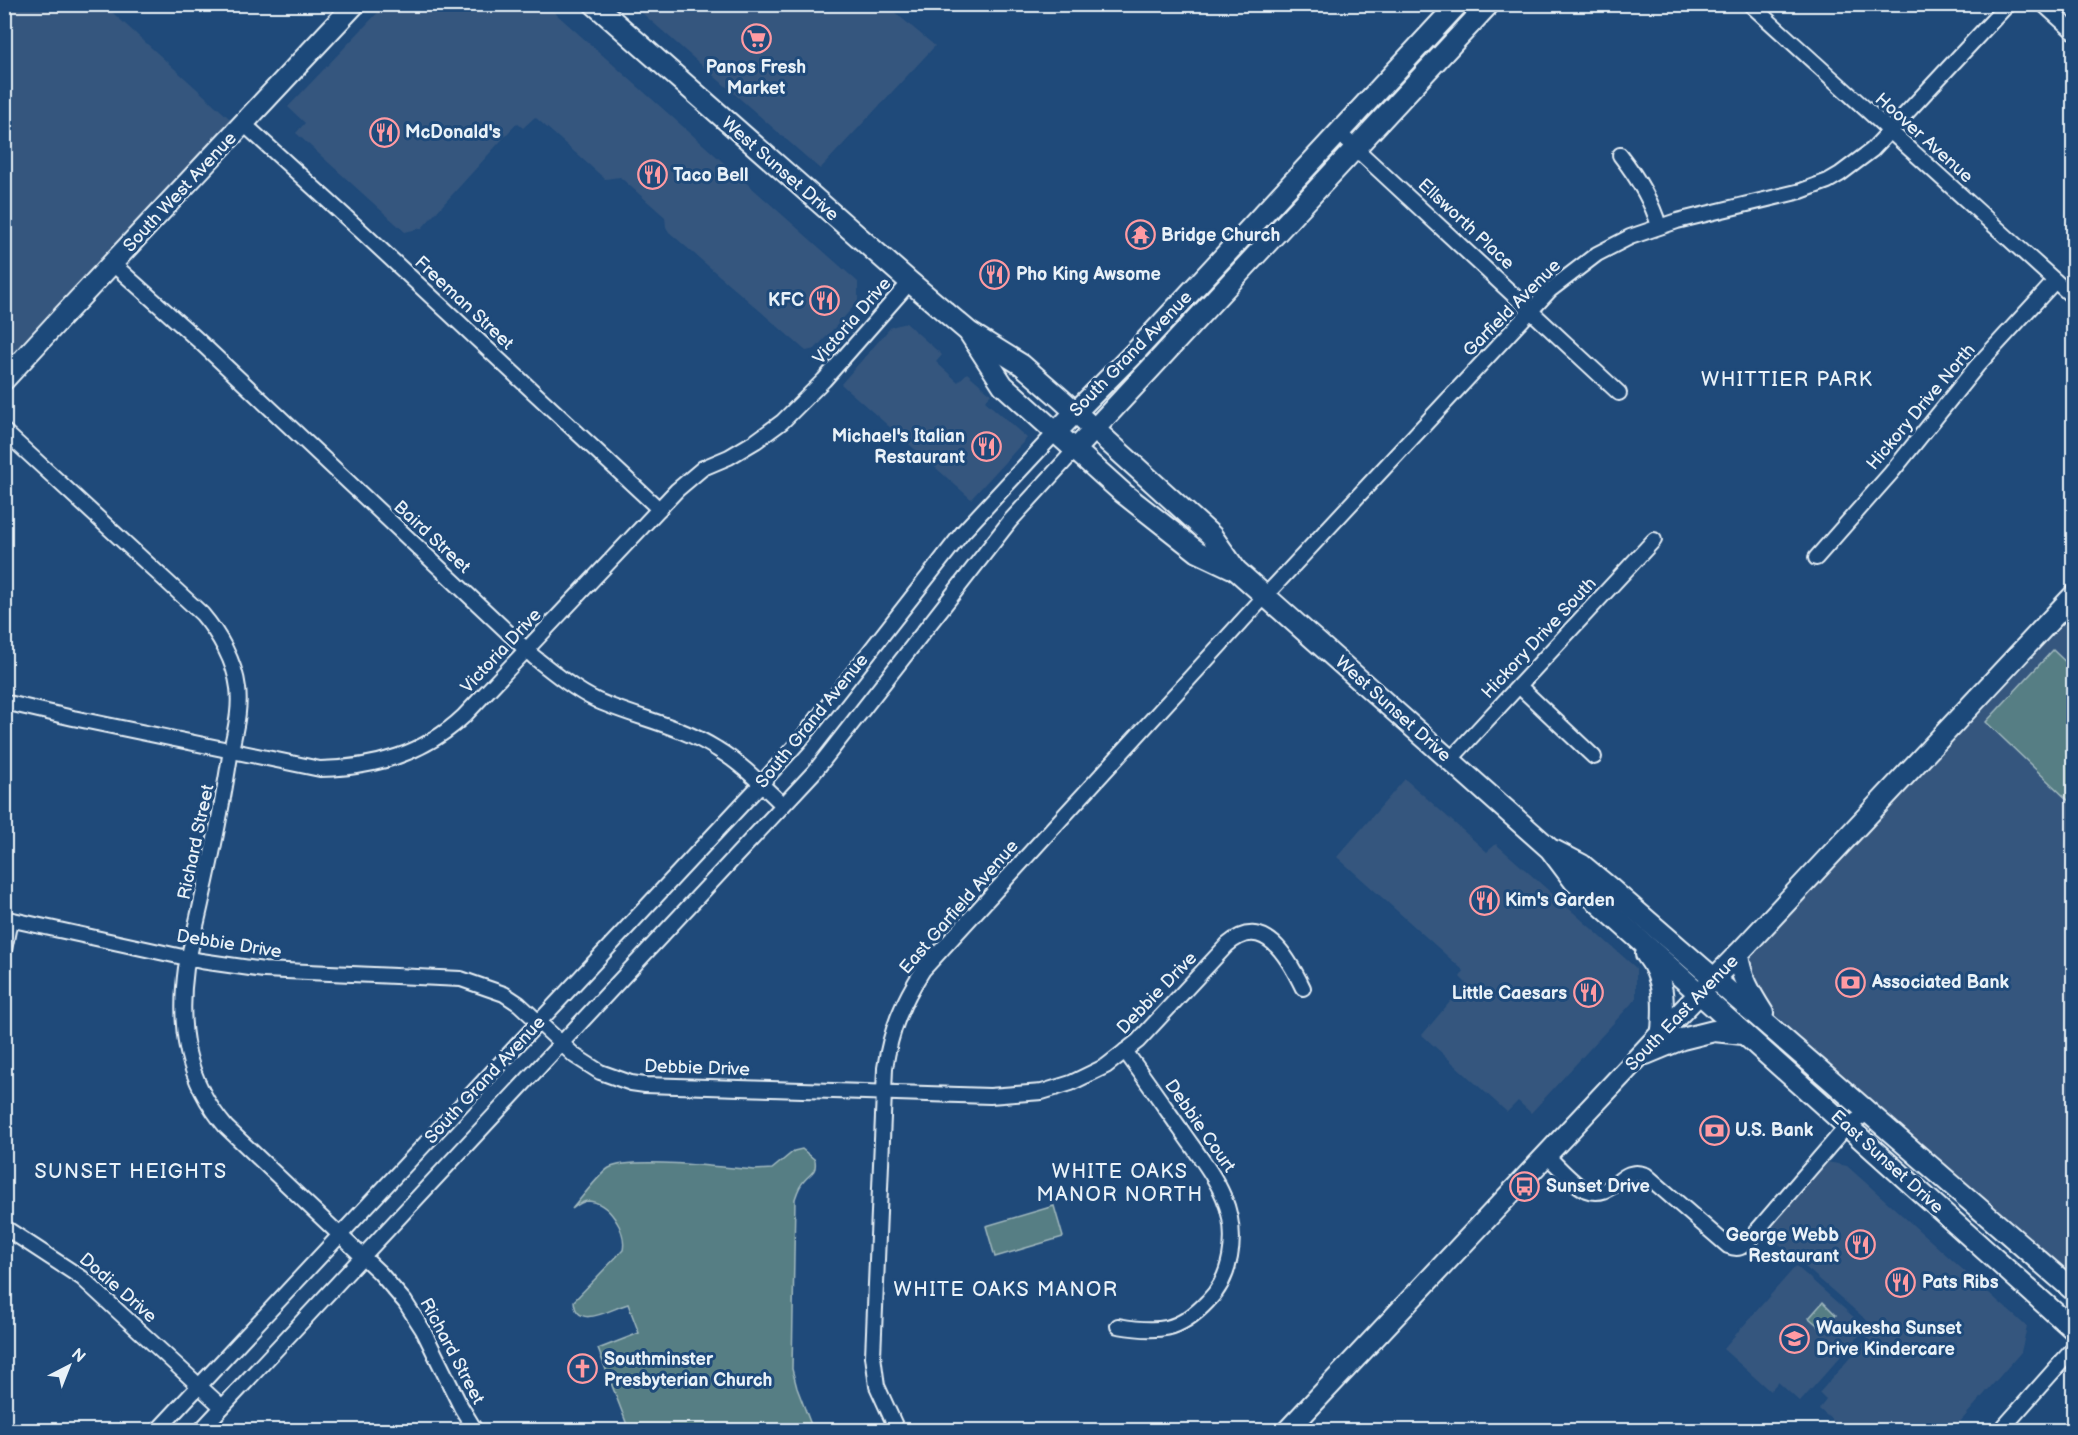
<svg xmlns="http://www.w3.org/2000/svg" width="2078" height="1435" font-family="'Balsamiq Sans',sans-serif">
	<rect width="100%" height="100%" fill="#1f4a7a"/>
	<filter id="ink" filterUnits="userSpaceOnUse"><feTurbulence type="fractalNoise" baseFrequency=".0167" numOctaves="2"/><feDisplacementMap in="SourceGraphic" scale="12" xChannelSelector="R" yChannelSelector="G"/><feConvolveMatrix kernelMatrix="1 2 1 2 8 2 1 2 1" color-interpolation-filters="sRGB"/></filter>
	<g filter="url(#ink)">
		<g fill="#35567e">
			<polygon points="5,5 104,5 239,127 5,378"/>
			<polygon points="385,5 546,5 858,282 858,302 815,349 806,351 669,232 666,227 665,217 620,177 605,179 535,117 523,128 517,123 422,228 405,232 296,133 305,123 288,107"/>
			<polygon points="633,5 886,5 935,46 820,169"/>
			<polygon points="906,323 942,355 936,362 958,382 967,373 991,394 985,401 1027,438 971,499 841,384 891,327"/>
			<polygon points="2073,614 2073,1279 1762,1003 1748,963 1752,955"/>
			<polygon points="1405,779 1487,852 1496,844 1636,968 1636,998 1631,1004 1531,1113 1518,1101 1507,1112 1422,1035 1466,983 1460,977 1464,971 1337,857"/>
			<polygon points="1828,1162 1847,1166 2027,1327 2021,1352 1953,1430 1844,1430 1819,1409 1826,1400 1819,1393 1872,1333 1871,1324 1765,1232"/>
			<polygon points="1796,1266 1866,1328 1800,1402 1778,1382 1770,1391 1723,1349"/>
		</g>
		<g fill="#577e84" stroke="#a0b8be" stroke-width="1.5">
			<polygon points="2053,650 2073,669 2073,805 1986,722"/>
			<path d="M802,1149L815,1160C817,1172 811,1173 804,1181C799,1186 797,1193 795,1199L792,1369L797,1388L813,1430H629L598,1349L639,1333L628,1304C612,1308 576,1332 574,1301L623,1250C627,1231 609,1202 588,1201C582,1201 577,1205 572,1209C580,1200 600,1173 609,1168C631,1156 726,1168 755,1170L772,1169L794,1151Z"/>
			<polygon points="1054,1206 1063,1237 995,1257 986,1226"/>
			<polygon points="1823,1302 1836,1315 1823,1330 1809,1318"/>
		</g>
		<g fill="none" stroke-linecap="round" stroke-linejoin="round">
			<defs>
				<g id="street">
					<polyline points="1750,4 2074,298"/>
					<polyline points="2043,4 2074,32"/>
					<polyline points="244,124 360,230 659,509"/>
					<polyline points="1339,133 1619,393"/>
					<path d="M1620,155C1637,177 1651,199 1659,226"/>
					<path d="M113,264L199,341L534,657C554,673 575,690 598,701C637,718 681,726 717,749C742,764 762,785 783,805"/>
					<path d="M4,431L202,614C219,634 235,662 238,688C241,712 234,733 230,756C219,827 203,898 186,968C178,1028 186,1080 226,1127L380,1273L405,1302L423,1330L461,1407L475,1430"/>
					<polyline points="1816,558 1891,473 1977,366 2055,281"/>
					<polyline points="1519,686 1594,757"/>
					<path d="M4,702L73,718L320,769C375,768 424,754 464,716L677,490L703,468L729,457L756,441L782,422L824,380L910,282"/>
					<polyline points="1450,760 1654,540"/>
					<path d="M4,918L201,961L264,970L461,979L504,994L519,1004L575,1056L600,1072L631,1083L645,1085L990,1096L1042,1092L1071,1083L1106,1066L1138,1041L1227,945C1264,912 1289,959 1303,988"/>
					<polyline points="4,950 10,920"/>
					<path d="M1547,1156C1557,1165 1574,1185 1586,1190C1615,1201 1619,1164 1646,1175L1728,1246C1738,1250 1742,1248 1749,1240L1847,1126L1870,1112"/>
					<polyline points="4,1227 82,1278 222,1407"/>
					<path d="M1118,1326C1158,1333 1179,1332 1208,1301C1220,1289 1227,1273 1230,1257C1240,1203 1209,1171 1181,1130C1162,1103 1144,1077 1125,1051"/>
					<polyline points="158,1430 761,784 802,738 963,532 1056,432"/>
					<polyline points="201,1430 815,771 1010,521 1075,450"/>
					<path d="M897,1430L877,1386L873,1356L885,1068C891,1029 902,1003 923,970L1265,596L1550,290L1597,254L1630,237L1677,221L1801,191L1828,181L1840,174L1872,150L2008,4"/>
					<polyline points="2001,1430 2074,1348"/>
				</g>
				<g id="secondary">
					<polyline points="594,4 910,282 969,332 1022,365 1060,398 1212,536 1236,570 1550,849 1574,881 2074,1330"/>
					<polyline points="970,334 1003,385 1123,493 1198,552 1234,569"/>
					<polyline points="4,380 61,318 355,4"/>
					<polyline points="1056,432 1138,349 1458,4"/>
					<polyline points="1075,450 1489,4"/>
					<polyline points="1555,851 1582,865 1611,889 2074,1291"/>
					<path d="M1646,954C1665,978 1664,1003 1662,1032"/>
					<path d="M1738,954C1740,976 1751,994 1763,1013"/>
					<polyline points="1646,1054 1682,1039 1714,1031 1743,1034"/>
					<polyline points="1288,1430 1662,1032 1738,954 2074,595"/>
				</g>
			</defs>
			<use href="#street" stroke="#e8f1f8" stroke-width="18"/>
			<use href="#secondary" stroke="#e8f1f8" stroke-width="24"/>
			<use href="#street" stroke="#1f4a7a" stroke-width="14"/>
			<use href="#secondary" stroke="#1f4a7a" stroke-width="20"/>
		</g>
	</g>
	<defs>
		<symbol id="supermarket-ring" viewBox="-11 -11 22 22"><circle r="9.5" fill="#1f4a7a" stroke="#ff9aa2" stroke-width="1.5"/><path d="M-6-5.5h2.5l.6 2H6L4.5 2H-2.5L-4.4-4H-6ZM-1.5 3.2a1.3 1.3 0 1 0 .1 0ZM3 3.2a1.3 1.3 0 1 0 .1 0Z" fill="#ff9aa2"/></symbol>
		<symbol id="restaurant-ring" viewBox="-11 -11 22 22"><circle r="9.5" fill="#1f4a7a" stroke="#ff9aa2" stroke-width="1.5"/><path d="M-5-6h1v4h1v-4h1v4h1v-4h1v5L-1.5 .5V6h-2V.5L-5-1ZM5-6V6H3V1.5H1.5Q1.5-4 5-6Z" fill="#ff9aa2"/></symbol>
		<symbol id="temple-ring" viewBox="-11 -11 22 22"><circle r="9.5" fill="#1f4a7a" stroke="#ff9aa2" stroke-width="1.5"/><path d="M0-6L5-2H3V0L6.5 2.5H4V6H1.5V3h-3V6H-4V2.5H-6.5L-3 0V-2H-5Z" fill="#ff9aa2"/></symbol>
		<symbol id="bank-ring" viewBox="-11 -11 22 22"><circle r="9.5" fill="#1f4a7a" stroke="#ff9aa2" stroke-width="1.5"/><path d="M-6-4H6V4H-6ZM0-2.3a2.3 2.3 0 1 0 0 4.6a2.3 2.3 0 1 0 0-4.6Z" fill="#ff9aa2"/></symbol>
		<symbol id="bus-ring" viewBox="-11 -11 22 22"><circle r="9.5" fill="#1f4a7a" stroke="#ff9aa2" stroke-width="1.5"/><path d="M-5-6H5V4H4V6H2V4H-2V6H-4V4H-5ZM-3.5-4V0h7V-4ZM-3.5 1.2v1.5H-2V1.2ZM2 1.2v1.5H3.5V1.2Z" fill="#ff9aa2"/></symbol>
		<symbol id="school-ring" viewBox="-11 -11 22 22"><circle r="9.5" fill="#1f4a7a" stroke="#ff9aa2" stroke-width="1.5"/><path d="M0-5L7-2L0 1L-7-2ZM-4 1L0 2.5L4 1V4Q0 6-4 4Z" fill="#ff9aa2"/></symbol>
		<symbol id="church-ring" viewBox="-11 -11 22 22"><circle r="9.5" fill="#1f4a7a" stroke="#ff9aa2" stroke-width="1.5"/><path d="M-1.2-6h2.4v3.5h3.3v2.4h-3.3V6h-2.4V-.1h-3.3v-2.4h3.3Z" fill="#ff9aa2"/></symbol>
	</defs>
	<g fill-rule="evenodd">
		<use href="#supermarket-ring" x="740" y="22" width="33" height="33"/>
		<use href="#restaurant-ring" x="368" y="116" width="33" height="33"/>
		<use href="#restaurant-ring" x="636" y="158" width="33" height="33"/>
		<use href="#temple-ring" x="1124" y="218" width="33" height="33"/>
		<use href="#restaurant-ring" x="978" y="258" width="33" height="33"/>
		<use href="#restaurant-ring" x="808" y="284" width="33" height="33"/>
		<use href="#restaurant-ring" x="970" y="430" width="33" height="33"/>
		<use href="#restaurant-ring" x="1468" y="884" width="33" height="33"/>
		<use href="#bank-ring" x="1834" y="966" width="33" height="33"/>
		<use href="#restaurant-ring" x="1572" y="976" width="33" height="33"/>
		<use href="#bank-ring" x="1698" y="1114" width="33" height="33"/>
		<use href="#bus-ring" x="1508" y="1170" width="33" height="33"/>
		<use href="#restaurant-ring" x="1844" y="1228" width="33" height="33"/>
		<use href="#restaurant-ring" x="1884" y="1266" width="33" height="33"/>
		<use href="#school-ring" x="1778" y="1322" width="33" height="33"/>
		<use href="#church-ring" x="566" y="1352" width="33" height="33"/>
	</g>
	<g text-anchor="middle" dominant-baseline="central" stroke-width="6" stroke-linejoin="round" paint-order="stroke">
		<g font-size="18" font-weight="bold" fill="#e8f1f8" stroke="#1f4a7a" text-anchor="start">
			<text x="756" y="67" text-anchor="middle">Panos Fresh<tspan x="756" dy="21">Market</tspan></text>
			<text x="405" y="132">McDonald's</text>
			<text x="673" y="175">Taco Bell</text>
			<text x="1161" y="235">Bridge Church</text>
			<text x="1016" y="274">Pho King Awsome</text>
			<text x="804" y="300" text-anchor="end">KFC</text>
			<text x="965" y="436" text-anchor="end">Michael's Italian<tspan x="965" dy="21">Restaurant</tspan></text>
			<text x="1505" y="900">Kim's Garden</text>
			<text x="1872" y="982">Associated Bank</text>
			<text x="1567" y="993" text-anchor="end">Little Caesars</text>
			<text x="1735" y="1130">U.S. Bank</text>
			<text x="1546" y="1186">Sunset Drive</text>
			<text x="1839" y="1235" text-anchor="end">George Webb<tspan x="1839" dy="21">Restaurant</tspan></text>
			<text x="1922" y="1282">Pats Ribs</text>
			<text x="1816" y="1328">Waukesha Sunset<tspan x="1816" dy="21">Drive Kindercare</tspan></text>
			<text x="604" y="1359">Southminster<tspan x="604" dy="21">Presbyterian Church</tspan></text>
		</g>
		<g font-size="18" fill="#e8f1f8" stroke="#1f4a7a">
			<text transform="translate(1924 138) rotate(42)">Hoover Avenue</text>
			<text transform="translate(780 169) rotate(41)">West Sunset Drive</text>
			<text transform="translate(180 192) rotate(-47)">South West Avenue</text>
			<text transform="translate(1466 224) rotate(43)">Ellsworth Place</text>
			<text transform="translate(464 303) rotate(43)">Freeman Street</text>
			<text transform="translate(1512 308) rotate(-45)">Garfield Avenue</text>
			<text transform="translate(852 321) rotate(-49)">Victoria Drive</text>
			<text transform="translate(1131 354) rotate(-46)">South Grand Avenue</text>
			<text transform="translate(1921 407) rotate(-50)">Hickory Drive North</text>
			<text transform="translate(432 537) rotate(43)">Baird Street</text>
			<text transform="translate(1539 638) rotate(-47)">Hickory Drive South</text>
			<text transform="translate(501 651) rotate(-47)">Victoria Drive</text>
			<text transform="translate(1393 709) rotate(42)">West Sunset Drive</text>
			<text transform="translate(812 721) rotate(-51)">South Grand Avenue</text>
			<text transform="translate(196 842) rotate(-78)">Richard Street</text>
			<text transform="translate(959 907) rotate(-49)">East Garfield Avenue</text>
			<text transform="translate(229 944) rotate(9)">Debbie Drive</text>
			<text transform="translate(1157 993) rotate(-46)">Debbie Drive</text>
			<text transform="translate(1682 1013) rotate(-46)">South East Avenue</text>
			<text transform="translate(697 1068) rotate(2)">Debbie Drive</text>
			<text transform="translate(485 1080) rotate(-47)">South Grand Avenue</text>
			<text transform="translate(1200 1126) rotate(55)">Debbie Court</text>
			<text transform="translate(1887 1162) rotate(42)">East Sunset Drive</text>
			<text transform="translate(118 1288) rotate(41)">Dodie Drive</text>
			<text transform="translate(452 1351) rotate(62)">Richard Street</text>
		</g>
		<g font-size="20" letter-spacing="1.5" fill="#e8f1f8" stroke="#1f4a7a">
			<text x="1787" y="380">WHITTIER PARK</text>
			<text x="131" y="1172">SUNSET HEIGHTS</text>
			<text x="1120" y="1172">WHITE OAKS<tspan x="1120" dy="23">MANOR NORTH</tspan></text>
			<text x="1006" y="1290">WHITE OAKS MANOR</text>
		</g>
	</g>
	<rect width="2078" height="1435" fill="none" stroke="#1f4a7a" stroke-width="24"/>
	<rect x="12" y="12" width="2054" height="1411" fill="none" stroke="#e8f1f8" stroke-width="2" filter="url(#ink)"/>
	<g transform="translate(69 1366) rotate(42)" stroke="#1f4a7a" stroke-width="4.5" paint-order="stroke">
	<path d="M0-4.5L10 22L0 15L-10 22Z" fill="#e8f1f8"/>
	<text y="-9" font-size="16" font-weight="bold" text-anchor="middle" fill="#e8f1f8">N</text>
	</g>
</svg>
